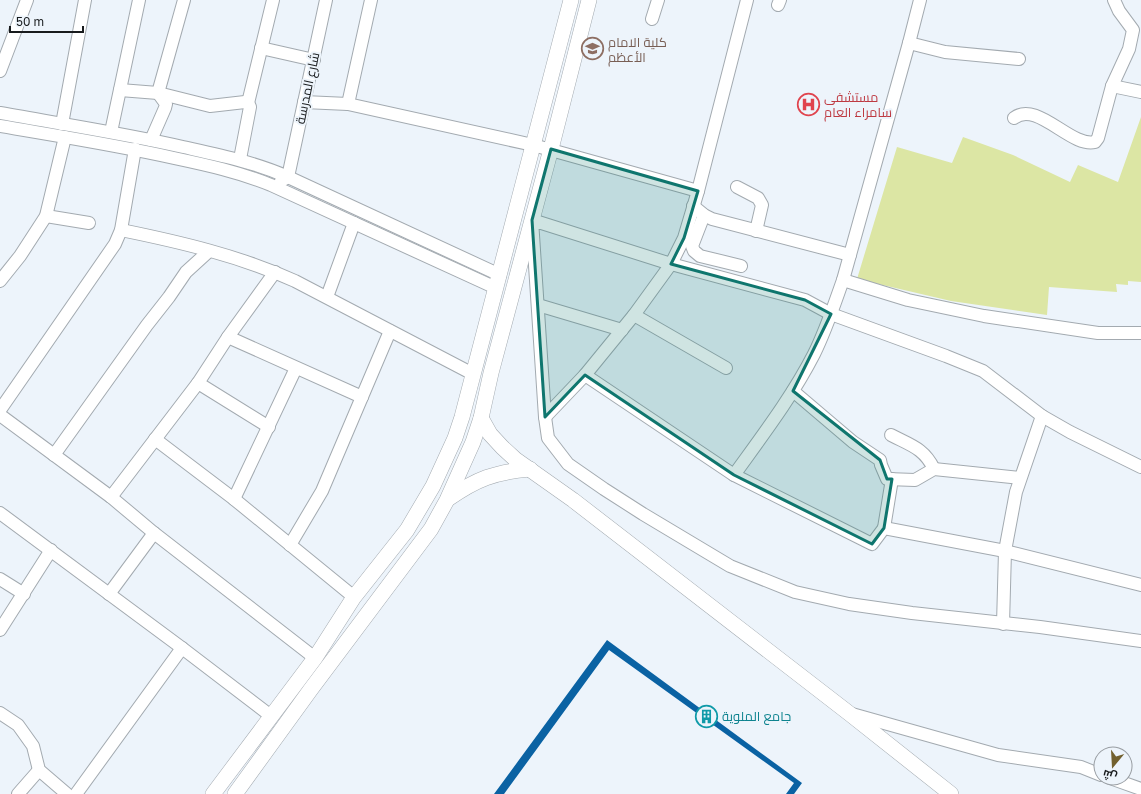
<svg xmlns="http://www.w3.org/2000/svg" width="1141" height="794" font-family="'Golos Text',Cairo,sans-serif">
	<rect width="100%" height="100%" fill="#edf4fb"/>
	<polygon fill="#dce6a4" points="1141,117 1141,282 1128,281 1128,285 1116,284 1117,292 1049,287 1047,315 951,301 857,279 897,147 952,163 963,137 1013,155 1070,182 1078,165 1118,182"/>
	<polygon fill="#0a62a3" points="607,640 802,783 794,794 786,794 794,783 609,650 504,794 494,794"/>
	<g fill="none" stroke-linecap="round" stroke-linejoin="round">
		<defs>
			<g id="minor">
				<polyline points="778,5 780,0"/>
				<polyline points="652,19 658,0"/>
				<polyline points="909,43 945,52 1019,59"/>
				<polyline points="261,48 314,60"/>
				<polyline points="0,71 27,0"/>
				<polyline points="1112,86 1141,92"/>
				<polyline points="120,90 158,93 210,106 245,102 248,103 250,107 240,159"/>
				<polyline points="304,102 348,104 533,145 698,191"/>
				<polyline points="248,103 273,0"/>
				<polyline points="348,104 371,0"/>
				<path d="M0,113C61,124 122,133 183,147C219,155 254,162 288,177L500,275"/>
				<path d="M1014,118C1037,100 1071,148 1095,142L1098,138L1112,86L1129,49L1133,30L1119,11L1114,0"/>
				<polyline points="62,124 85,0"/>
				<path d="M0,126C58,136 116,145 174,158C207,165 239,172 271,185L496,288"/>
				<polyline points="111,132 139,0"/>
				<polyline points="151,140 165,108 166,104 158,93 184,0"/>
				<polyline points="281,181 288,177 291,163 326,0"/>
				<polyline points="737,187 758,198 762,205 756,231"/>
				<polyline points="693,206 704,215 712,219 850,255"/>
				<polyline points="704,215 692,246 694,251 700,256 741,266"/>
				<polyline points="46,216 89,223"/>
				<path d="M121,230C180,242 240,256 295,281L473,374"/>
				<polyline points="843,280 908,300 984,316 1098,333 1141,333"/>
				<polyline points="0,281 20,256 46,216 65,137"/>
				<polyline points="327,297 354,223"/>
				<polyline points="538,305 622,330"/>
				<polyline points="634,315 726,368"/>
				<polyline points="228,337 362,397"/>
				<polyline points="585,375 634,315 671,264 684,238 698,191 747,0"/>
				<polyline points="198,383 269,427"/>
				<polyline points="793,391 853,442 880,460 881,465 887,479 915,480 934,469 1020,478"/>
				<polyline points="0,410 115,244 121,230 135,149"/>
				<polyline points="0,415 111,497 154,533 315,658"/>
				<polyline points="545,417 585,375 734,475 872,544 884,528 1005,551 1141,585"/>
				<path d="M891,435C910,445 924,448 934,469"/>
				<polyline points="155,439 234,499 354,597"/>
				<polyline points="54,455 147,325 169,297 186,272 209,251"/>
				<polyline points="1141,467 1070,432 1042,416 983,371 946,356 831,314 805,300 671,264 532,220 545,417 548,438 568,464 604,489 643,514 730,566 795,592 849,604 912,613 1040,627 1141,641"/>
				<path d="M734,475C762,436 792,397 814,354C826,330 834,305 843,280L909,43L920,0"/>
				<polyline points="111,497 198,383 228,337 275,272"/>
				<polyline points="234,499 296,368"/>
				<polyline points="0,513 182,648 271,716"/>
				<polyline points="884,528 892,479"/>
				<polyline points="290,545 322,491 390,331"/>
				<polyline points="0,579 24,594"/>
				<polyline points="109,594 154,533"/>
				<polyline points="1003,624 1005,551 1016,492 1042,416"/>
				<polyline points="0,630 51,550"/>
				<polyline points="0,713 18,725 33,746 39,770 67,794"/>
				<polyline points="852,714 998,755 1081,767 1101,775"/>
				<polyline points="1110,778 1141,789"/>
				<polyline points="18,794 39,770"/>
				<polyline points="76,794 182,648"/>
			</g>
			<g id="major">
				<polyline points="481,418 490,434 502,447 515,459 573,500 850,714 951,794"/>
				<path d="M448,499C476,479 495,472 530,469"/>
				<polyline points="213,794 315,658 354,597 407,530 433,486 455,438 462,417 571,0"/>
				<polyline points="235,794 311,689 431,529 447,500 473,442 481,418 491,373 551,149 589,0"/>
			</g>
		</defs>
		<use href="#minor" stroke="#a3aab0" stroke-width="14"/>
		<use href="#major" stroke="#a3aab0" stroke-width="16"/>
		<use href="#minor" stroke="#fff" stroke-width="12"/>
		<use href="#major" stroke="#fff" stroke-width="15"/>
	</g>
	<path fill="#0f766e" fill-opacity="0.2" stroke="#0f766e" stroke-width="3" stroke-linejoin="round" d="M551,149L698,191L684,238L671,264L805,300L831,314L793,391L880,460L887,479H892L884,528L872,544L734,475L585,375L545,417L532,220Z"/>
	<defs>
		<symbol id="university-ring" viewBox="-11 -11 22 22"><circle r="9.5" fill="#edf4fb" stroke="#8d6e63" stroke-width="1.5"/><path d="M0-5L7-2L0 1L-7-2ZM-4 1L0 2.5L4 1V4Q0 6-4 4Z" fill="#8d6e63"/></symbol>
		<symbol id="hospital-ring" viewBox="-11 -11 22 22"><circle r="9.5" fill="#edf4fb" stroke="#e0444e" stroke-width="1.5"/><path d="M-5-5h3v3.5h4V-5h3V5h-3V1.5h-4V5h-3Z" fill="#e0444e"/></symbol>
		<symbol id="building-ring" viewBox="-11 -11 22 22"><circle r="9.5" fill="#edf4fb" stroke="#0f9aa8" stroke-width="1.5"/><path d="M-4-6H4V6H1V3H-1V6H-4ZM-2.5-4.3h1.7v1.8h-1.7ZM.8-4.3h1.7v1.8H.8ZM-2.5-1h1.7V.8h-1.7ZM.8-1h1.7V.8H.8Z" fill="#0f9aa8"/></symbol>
	</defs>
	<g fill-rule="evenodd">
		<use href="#university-ring" x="580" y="36" width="25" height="25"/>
		<use href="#hospital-ring" x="796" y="92" width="25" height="25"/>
		<use href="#building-ring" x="694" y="704" width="25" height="25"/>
	</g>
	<g text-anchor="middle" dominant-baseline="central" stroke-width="4" stroke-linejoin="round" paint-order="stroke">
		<g font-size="13" fill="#785e54" stroke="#edf4fb" text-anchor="start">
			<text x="608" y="42">كلية الامام<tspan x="608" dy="15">الأعظم</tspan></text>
		</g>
		<g font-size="13" fill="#181b1d" stroke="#edf4fb">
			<text transform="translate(307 88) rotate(-78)">شارع المدرسة</text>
		</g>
		<g font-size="13" fill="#be3a42" stroke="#edf4fb" text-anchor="start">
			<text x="824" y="97">مستشفى<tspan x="824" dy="15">سامراء العام</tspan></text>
		</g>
		<g font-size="13" fill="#0d838f" stroke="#edf4fb" text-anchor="start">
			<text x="722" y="716">جامع الملوية</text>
		</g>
	</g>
	<g transform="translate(1113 766) rotate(198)"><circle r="19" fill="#edf4fb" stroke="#989da2"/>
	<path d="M0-3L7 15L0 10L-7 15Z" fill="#72602e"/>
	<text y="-6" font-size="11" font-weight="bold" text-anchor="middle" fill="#181b1d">ش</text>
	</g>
	<path d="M10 26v6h73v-6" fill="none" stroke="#181b1d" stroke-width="2"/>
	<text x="16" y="26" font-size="12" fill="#181b1d" stroke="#edf4fb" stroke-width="3" paint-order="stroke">50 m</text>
</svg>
